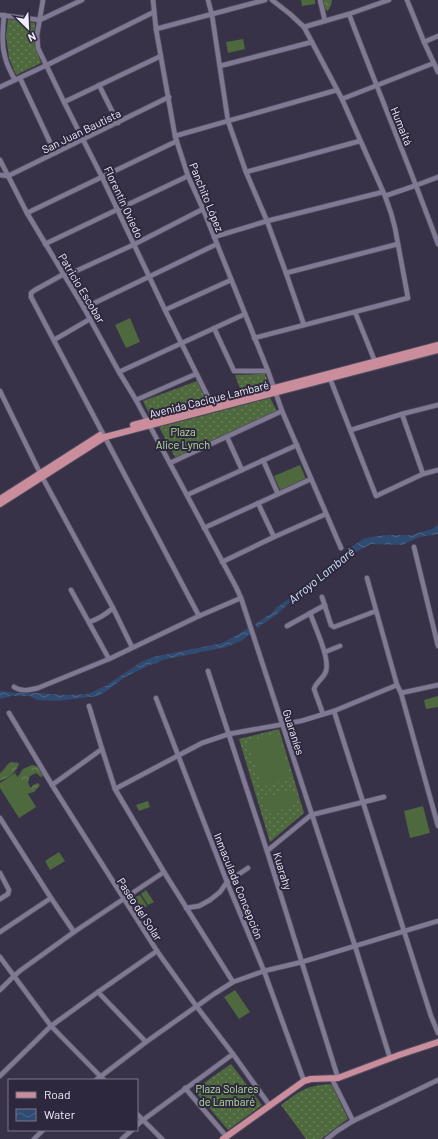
<svg xmlns="http://www.w3.org/2000/svg" width="438" height="1139" font-family="Barlow,sans-serif">
	<defs>
		<pattern id="grass-dots" width="8" height="8" patternUnits="userSpaceOnUse"><rect width="8" height="8" fill="#4e693e"/><path d="M2 2h.1M6 6h.1" fill="none" stroke="#687f5b" stroke-width="1.8" stroke-linecap="round"/></pattern>
		<pattern id="forest-crowns" width="20" height="18" patternUnits="userSpaceOnUse"><rect width="20" height="18" fill="#4e693e"/><path d="M2 6a3 3 0 1 1 6 0M12 15a3 3 0 1 1 6 0" fill="none" stroke="#687f5b"/></pattern>
		<pattern id="water-waves" width="16" height="10" patternUnits="userSpaceOnUse"><rect width="16" height="10" fill="#304b72"/><path d="M0 5q4-4 8 0t8 0" fill="none" stroke="#4e6587"/></pattern>
	</defs>
	<rect width="100%" height="100%" fill="#383248"/>
	<g fill="url(#grass-dots)">
		<polygon points="8,19 35,23 34,41 41,63 16,75 9,58 6,36"/>
		<polygon points="265,374 269,385 241,391 235,375"/>
		<polygon points="197,381 206,400 150,415 143,401"/>
		<polygon points="270,398 277,411 176,459 159,427"/>
		<polygon points="279,729 304,813 270,842 239,739"/>
		<polygon points="231,1064 262,1105 228,1130 194,1090"/>
		<path d="M329,1084L332,1085L348,1119L321,1139H306L281,1105C300,1091 305,1086 329,1084Z"/>
	</g>
	<g fill="url(#forest-crowns)">
		<polygon points="321,0 332,0 331,5 328,11 324,9"/>
		<path d="M11,762L18,763L19,764C14,775 11,776 0,781V773C5,770 6,764 11,762Z"/>
		<polygon points="32,765 39,767 43,773 43,776 41,777 36,773 30,776 28,782 30,787 32,787 33,785 38,783 40,785 34,792 26,794 17,778 23,769"/>
	</g>
	<g fill="#4e693e">
		<polygon points="301,0 315,0 315,4 302,6"/>
		<polygon points="243,39 245,49 228,53 226,42"/>
		<polygon points="130,318 140,342 126,348 115,325"/>
		<polygon points="300,465 306,479 280,490 274,476"/>
		<polygon points="438,696 438,707 426,709 424,700"/>
		<polygon points="278,733 291,778 262,787 248,741"/>
		<polygon points="15,773 36,807 19,818 0,788 0,783"/>
		<polygon points="292,789 297,804 270,814 264,798"/>
		<polygon points="148,801 150,807 139,811 136,805"/>
		<polygon points="423,806 430,833 410,838 404,811"/>
		<polygon points="59,852 65,861 50,870 45,861"/>
		<polygon points="146,890 154,902 148,905 141,894"/>
		<polygon points="140,895 147,906 142,909 134,898"/>
		<polygon points="235,990 250,1012 239,1019 224,997"/>
	</g>
	<g fill="url(#water-waves)">
		<polygon points="438,524 438,534 420,537 402,545 371,544 356,552 350,548 363,539 370,537 388,535 411,535 432,529"/>
		<polygon points="348,550 353,555 326,575 300,593 276,615 257,628 255,624 267,616 271,614 277,607 321,576 330,565"/>
		<polygon points="248,628 250,634 241,641 226,647 162,660 158,663 150,665 125,677 105,692 98,696 82,698 57,701 37,700 30,696 11,696 0,699 0,691 2,691 16,693 38,693 66,695 88,694 107,685 141,662 153,657 222,643 241,633"/>
	</g>
	<g fill="none" stroke-linecap="round" stroke-linejoin="round">
		<defs>
			<g id="minor">
				<polyline points="43,0 37,35 38,48 64,102 102,177 165,310 213,407"/>
				<polyline points="153,0 156,29 175,136 188,176 203,209 268,371 282,411 341,548"/>
				<polyline points="208,0 212,15 228,121 246,172 267,221 286,273 304,325"/>
				<polyline points="320,0 325,21"/>
				<polyline points="407,0 424,42 438,72"/>
				<path d="M349,14C378,91 410,167 438,244"/>
				<polyline points="0,15 40,20 82,0"/>
				<path d="M4,15C3,29 1,43 5,57C7,65 11,73 15,80"/>
				<polyline points="304,27 349,14 389,0"/>
				<polyline points="156,29 265,0"/>
				<polyline points="424,42 438,36"/>
				<polyline points="220,66 312,42"/>
				<polyline points="20,78 55,153"/>
				<polyline points="99,85 118,123"/>
				<polyline points="0,87 47,65 154,12"/>
				<polyline points="342,99 434,63"/>
				<polyline points="64,102 161,56"/>
				<polyline points="175,136 337,90"/>
				<polyline points="0,160 27,213 84,308 119,372 136,400 236,587 241,598 355,946 390,1058"/>
				<polyline points="246,172 360,141"/>
				<polyline points="0,175 8,176 169,97"/>
				<polyline points="385,196 417,185 438,177"/>
				<polyline points="27,213 177,141"/>
				<polyline points="214,237 267,221 383,192"/>
				<polyline points="45,244 188,176"/>
				<polyline points="286,273 398,244"/>
				<polyline points="64,274 35,290 31,293 31,297 199,616"/>
				<polyline points="65,276 133,245 203,209"/>
				<polyline points="84,308 217,244"/>
				<polyline points="165,310 231,280"/>
				<polyline points="355,312 376,364"/>
				<polyline points="214,328 234,371 268,371"/>
				<polyline points="254,338 408,298 395,228 391,213 385,196 342,99 304,27 290,14 272,0"/>
				<polyline points="54,340 90,319"/>
				<polyline points="119,372 245,314"/>
				<polyline points="329,376 376,496 423,474 438,470"/>
				<polyline points="0,391 40,473 113,608 132,647"/>
				<polyline points="136,400 196,374"/>
				<polyline points="402,414 423,474"/>
				<polyline points="351,430 402,414 438,405"/>
				<polyline points="227,437 242,470"/>
				<polyline points="263,460 278,494"/>
				<polyline points="170,463 282,411"/>
				<polyline points="187,495 297,445"/>
				<polyline points="258,503 274,537"/>
				<polyline points="204,528 311,479"/>
				<polyline points="414,547 438,646"/>
				<polyline points="222,562 274,537 326,514"/>
				<polyline points="367,578 397,685 401,693 438,826"/>
				<polyline points="71,590 109,659"/>
				<polyline points="322,597 331,625 334,627 376,611"/>
				<path d="M310,613C315,627 330,658 326,671C324,678 316,682 314,689L323,714"/>
				<path d="M89,622C99,619 105,615 113,608"/>
				<polyline points="287,626 325,605"/>
				<polyline points="325,652 340,646"/>
				<polyline points="208,671 267,851 338,1078"/>
				<path d="M14,687C21,692 30,690 38,688L109,659L199,616L241,598"/>
				<polyline points="401,693 438,685"/>
				<polyline points="156,698 227,882 264,971 304,1081"/>
				<polyline points="89,706 102,749 115,789 164,872 233,982"/>
				<polyline points="334,711 431,1016 438,1033"/>
				<polyline points="9,713 52,785 157,951 197,1007 233,1054 270,1106"/>
				<polyline points="52,785 102,749"/>
				<polyline points="115,789 202,743 229,734 301,721 334,711 397,685"/>
				<polyline points="0,818 51,898 74,932"/>
				<polyline points="267,851 311,815 384,797"/>
				<polyline points="0,873 9,890 8,894 0,899"/>
				<polyline points="186,908 199,906 210,900 220,892 227,882 248,868"/>
				<polyline points="0,932 51,898"/>
				<polyline points="0,957 51,1026 104,1080"/>
				<polyline points="0,990 14,976 21,970 74,932 164,872"/>
				<polyline points="98,992 146,1042"/>
				<polyline points="0,1076 51,1026 98,992 157,951"/>
				<polyline points="332,1079 353,1121"/>
				<polyline points="96,1080 146,1042 214,994 233,982 264,971 302,962 438,921"/>
				<polyline points="185,1088 227,1137"/>
				<polyline points="137,1114 162,1139"/>
				<polyline points="137,1125 143,1120 233,1054"/>
				<polyline points="34,1139 43,1130"/>
				<polyline points="122,1139 132,1130"/>
				<polyline points="327,1139 337,1131 353,1121 438,1080"/>
			</g>
			<g id="major">
				<polyline points="133,425 438,345"/>
				<polyline points="0,499 100,435"/>
				<polyline points="0,504 105,437 438,350"/>
				<polyline points="223,1139 304,1081 311,1079 338,1078 399,1055 438,1042"/>
			</g>
		</defs>
		<use href="#minor" stroke="#524d5f" stroke-width="6"/>
		<use href="#major" stroke="#524d5f" stroke-width="8"/>
		<use href="#minor" stroke="#807993" stroke-width="4.5"/>
		<use href="#major" stroke="#ca8d9c" stroke-width="6"/>
	</g>
	<g text-anchor="middle" dominant-baseline="central" stroke-width="4" stroke-linejoin="round" paint-order="stroke">
		<g font-size="11" fill="#f0edfb" stroke="#2e283e">
			<text transform="translate(402 126) rotate(68)">Humaitá</text>
			<text transform="translate(81 131) rotate(-26)">San Juan Bautista</text>
			<text transform="translate(207 197) rotate(68)">Panchito López</text>
			<text transform="translate(124 202) rotate(65)">Florentín Oviedo</text>
			<text transform="translate(82 288) rotate(59)">Patricio Escobar</text>
			<text transform="translate(209 399) rotate(-14)">Avenida Cacique Lambaré</text>
			<text transform="translate(294 732) rotate(72)">Guaraníes</text>
			<text transform="translate(283 871) rotate(73)">Kuarahy</text>
			<text transform="translate(239 886) rotate(68)">Inmaculada Concepción</text>
			<text transform="translate(140 909) rotate(57)">Paseo del Solar</text>
		</g>
		<g font-size="11" fill="#b5e19c" stroke="#2e283e">
			<text x="183" y="431">Plaza<tspan x="183" dy="13">Alice Lynch</tspan></text>
			<text x="227" y="1088">Plaza Solares<tspan x="227" dy="13">de Lambaré</tspan></text>
		</g>
		<g font-size="12" font-style="italic" fill="#d2e4ff" stroke="#2e283e">
			<text transform="translate(321 575) rotate(-39)">Arroyo Lambaré</text>
		</g>
	</g>
	<rect x="8" y="1079" width="130" height="52" fill="#2e283e" stroke="#7c778a"/>
	<rect x="16" y="1092" width="20" height="6" fill="#ca8d9c" stroke="#7c778a"/>
	<text x="44" y="1099" font-size="12" fill="#f0edfb">Road</text>
	<rect x="16" y="1109" width="20" height="12" fill="url(#water-waves)" stroke="#7c778a"/>
	<text x="44" y="1119" font-size="12" fill="#f0edfb">Water</text>
	<g transform="translate(28 28) rotate(156)" stroke="#2e283e" stroke-width="3" paint-order="stroke">
	<path d="M0-3L7 15L0 10L-7 15Z" fill="#f0edfb"/>
	<text y="-6" font-size="11" font-weight="bold" text-anchor="middle" fill="#f0edfb">N</text>
	</g>
</svg>
